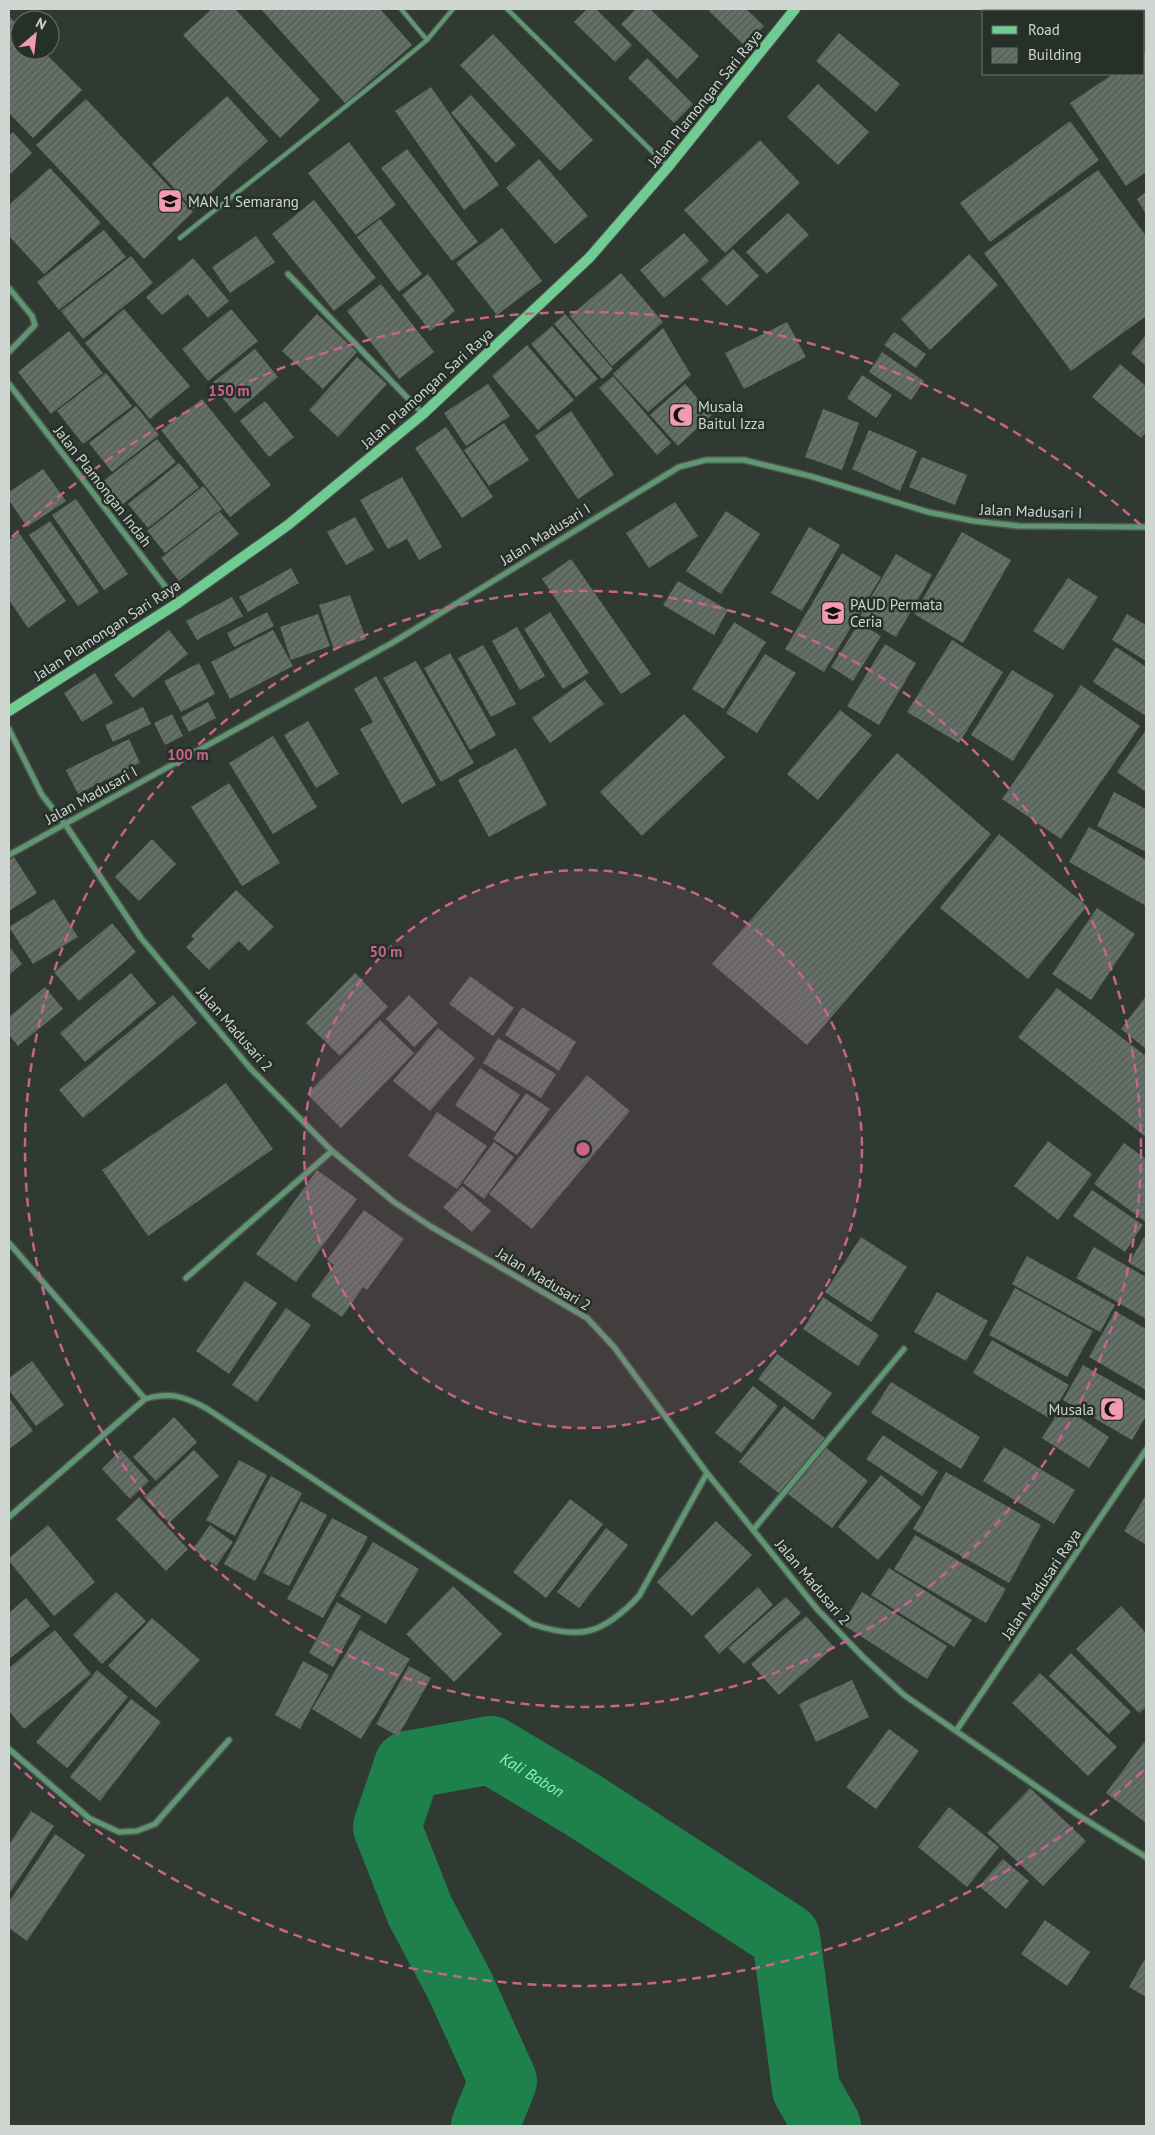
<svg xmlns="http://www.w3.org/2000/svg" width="1155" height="2135" font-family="'PT Sans',sans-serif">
	<defs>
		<pattern id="building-hatch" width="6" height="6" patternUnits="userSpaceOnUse" patternTransform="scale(1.25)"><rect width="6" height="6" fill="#647068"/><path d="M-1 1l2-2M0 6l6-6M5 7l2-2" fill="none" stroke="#535a56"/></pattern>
	</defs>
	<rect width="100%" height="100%" fill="#303a33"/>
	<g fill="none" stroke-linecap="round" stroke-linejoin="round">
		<path stroke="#1e814c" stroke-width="68" id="s1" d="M485,2126L503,2081L460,1986L420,1911L387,1827L408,1765L491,1750L583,1805L786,1937L806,2089L827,2126"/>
	</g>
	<g fill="url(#building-hatch)">
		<polygon points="212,9 235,9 320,100 280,138 183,35"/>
		<polygon points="261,9 380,9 412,45 345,103"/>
		<polygon points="587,9 596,9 632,45 615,62 574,22"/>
		<polygon points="636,9 650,9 699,56 677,79 621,24"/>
		<polygon points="707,9 746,9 764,26 745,46"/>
		<polygon points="1021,9 1057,9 1054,11 1023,11"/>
		<polygon points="1070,9 1112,9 1109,11 1072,11"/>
		<polygon points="9,16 20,28 20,50 42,50 82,90 33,138 9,113"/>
		<polygon points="839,33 900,84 876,112 816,61"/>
		<polygon points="493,34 593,140 560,171 460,65"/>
		<polygon points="1146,52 1146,172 1126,186 1070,103 1113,74 1144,74 1144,53"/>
		<polygon points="647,58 693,104 674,123 628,78"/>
		<polygon points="818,84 869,132 838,165 787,117"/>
		<polygon points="431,87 499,185 464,210 395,111"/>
		<polygon points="471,95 516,145 496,163 451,113"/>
		<polygon points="227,96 268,141 193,209 152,164"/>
		<polygon points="86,99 193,212 144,259 36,145"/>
		<polygon points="1070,121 1099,160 990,242 960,203"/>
		<polygon points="13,132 32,153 9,175 9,136"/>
		<polygon points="760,140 800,183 725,253 684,210"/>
		<polygon points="349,142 396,205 356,235 308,173"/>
		<polygon points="407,149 478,242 452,261 381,168"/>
		<polygon points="539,159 588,216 555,244 506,188"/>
		<polygon points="50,168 101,223 44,274 9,236 9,205"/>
		<polygon points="1098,170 1146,236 1146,316 1071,371 984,253"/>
		<polygon points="1146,192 1146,214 1137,199"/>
		<polygon points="314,200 376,278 334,311 272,234"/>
		<polygon points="788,213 809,235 767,274 746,252"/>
		<polygon points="380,219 422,274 399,292 357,237"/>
		<polygon points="502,228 542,281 497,315 456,263"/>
		<polygon points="104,230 126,257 59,310 37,282"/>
		<polygon points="684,233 709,261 664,298 640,270"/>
		<polygon points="256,236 275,262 230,293 212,267"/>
		<polygon points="733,249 759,276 727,306 701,279"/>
		<polygon points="969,254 998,285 930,350 901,319"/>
		<polygon points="131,256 153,283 83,339 61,311"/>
		<polygon points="193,258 229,301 208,318 188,294 162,315 146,297"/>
		<polygon points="621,273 663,322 612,366 570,316"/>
		<polygon points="428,274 455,311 430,331 402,295"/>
		<polygon points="381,284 434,352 399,379 347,311"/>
		<polygon points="124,309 190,386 150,419 85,343"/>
		<polygon points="231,309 258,341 208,381 182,349"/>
		<polygon points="317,314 357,352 323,389 282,351"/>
		<polygon points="565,314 613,369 602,379 554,324"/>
		<polygon points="787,322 806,357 744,389 725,353"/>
		<polygon points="552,326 598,379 576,397 531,344"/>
		<polygon points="663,328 691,375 648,412 613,374"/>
		<polygon points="69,331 103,373 51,414 18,372"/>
		<polygon points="894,332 926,354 916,368 884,345"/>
		<polygon points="1146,335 1146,366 1131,353"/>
		<polygon points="527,345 574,400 538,430 492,376"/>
		<polygon points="255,349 278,377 235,413 211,384"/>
		<polygon points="882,352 924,381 911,400 869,372"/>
		<polygon points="357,357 387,384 338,437 309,410"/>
		<polygon points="1120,364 1146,386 1146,432 1141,438 1092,397"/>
		<polygon points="106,373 132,406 83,444 57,411"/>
		<polygon points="862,375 892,395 876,418 847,398"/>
		<polygon points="613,376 671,443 657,455 599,388"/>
		<polygon points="488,384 510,416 466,446 444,413"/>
		<polygon points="685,384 712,415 678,446 650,415"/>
		<polygon points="202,399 271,485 230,517 161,430"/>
		<polygon points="265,401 294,437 269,457 240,421"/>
		<polygon points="136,406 159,435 112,472 89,443"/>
		<polygon points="823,409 859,423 842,470 805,457"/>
		<polygon points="571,411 614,475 578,499 535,436"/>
		<polygon points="504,423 529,460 489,486 464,450"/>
		<polygon points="446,427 493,497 462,518 415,448"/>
		<polygon points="869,430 917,451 900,491 852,469"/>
		<polygon points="157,439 176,462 119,507 101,483"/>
		<polygon points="922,457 967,475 955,505 909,487"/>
		<polygon points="179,463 199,487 148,528 128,504"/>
		<polygon points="43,469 66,501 27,527 9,500 9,492"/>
		<polygon points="402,477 442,547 419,560 407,539 388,549 360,500"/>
		<polygon points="203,486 222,509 165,553 147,531"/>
		<polygon points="76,499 128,574 104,590 52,515"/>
		<polygon points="675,502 698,536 649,568 626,533"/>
		<polygon points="726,511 760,534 721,594 686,571"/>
		<polygon points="220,512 239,534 179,581 161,558"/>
		<polygon points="355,517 374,550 346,565 327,532"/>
		<polygon points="50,521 99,592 78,606 29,535"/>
		<polygon points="809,527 840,545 802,611 771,593"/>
		<polygon points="962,532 1011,560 963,643 914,614"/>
		<polygon points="19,533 66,601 28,628 9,600 9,540"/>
		<polygon points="842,553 881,577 824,672 785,649"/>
		<polygon points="896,554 932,575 896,637 860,616"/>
		<polygon points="571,559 651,674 621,694 542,579"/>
		<polygon points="291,568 299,583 248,612 239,597"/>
		<polygon points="1068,578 1098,597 1063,650 1033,631"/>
		<polygon points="678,581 728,610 714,635 663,605"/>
		<polygon points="350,595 366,639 334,650 319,605"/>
		<polygon points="232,597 243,616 197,640 186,621"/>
		<polygon points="267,612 274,626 234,647 227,633"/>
		<polygon points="550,612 589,673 563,689 524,629"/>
		<polygon points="318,614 330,646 291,660 280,627"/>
		<polygon points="1127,614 1146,625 1146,661 1112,640"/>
		<polygon points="734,622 766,642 724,709 692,689"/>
		<polygon points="859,623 881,636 853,681 831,667"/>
		<polygon points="517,627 545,676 520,690 492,641"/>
		<polygon points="169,630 188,654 133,698 114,675"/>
		<polygon points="273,630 293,666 230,699 211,662"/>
		<polygon points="952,640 1003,672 959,743 907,712"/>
		<polygon points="885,644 916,663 879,725 847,706"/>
		<polygon points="483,645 516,704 491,717 458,658"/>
		<polygon points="1116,647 1146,667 1146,716 1093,682"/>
		<polygon points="450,653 496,735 470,750 424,668"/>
		<polygon points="765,654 796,673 757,733 726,713"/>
		<polygon points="416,661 474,763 441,782 383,678"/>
		<polygon points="199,663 215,694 181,712 164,681"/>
		<polygon points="1012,670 1054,695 1013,761 971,735"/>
		<polygon points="95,673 113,703 82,722 64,693"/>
		<polygon points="376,676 436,785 402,804 360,729 373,722 354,689"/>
		<polygon points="585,680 604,704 550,743 532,718"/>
		<polygon points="1081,685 1140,726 1061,839 1002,799"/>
		<polygon points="208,702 216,718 189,732 181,717"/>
		<polygon points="143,707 151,724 113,742 105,725"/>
		<polygon points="840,710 872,735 818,800 787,774"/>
		<polygon points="172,714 183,736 165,745 154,723"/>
		<polygon points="684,714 725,757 642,836 600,792"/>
		<polygon points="308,721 339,774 316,788 284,735"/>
		<polygon points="1146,730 1146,792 1117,772"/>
		<polygon points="273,736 317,807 273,834 229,763"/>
		<polygon points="129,739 140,763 78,794 66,770"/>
		<polygon points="516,748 547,805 489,837 458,780"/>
		<polygon points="897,753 991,834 807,1045 712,964"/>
		<polygon points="229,783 280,863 242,886 191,807"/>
		<polygon points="1114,792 1146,809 1146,852 1097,826"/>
		<polygon points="1089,827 1146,860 1146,906 1069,862"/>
		<polygon points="999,834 1087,906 1028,979 940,908"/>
		<polygon points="152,839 176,864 139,901 115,877"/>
		<polygon points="14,857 37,893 9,911 9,860"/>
		<polygon points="236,890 274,927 249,951 239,941 209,970 186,947 194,939 191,936"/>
		<polygon points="54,899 78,937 33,964 9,927"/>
		<polygon points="1097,908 1135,934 1091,1000 1052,974"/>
		<polygon points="112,923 136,952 79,1001 54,972"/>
		<polygon points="9,946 22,964 9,975"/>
		<polygon points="131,973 156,1003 85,1062 60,1033"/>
		<polygon points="355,973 388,1007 340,1056 306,1023"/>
		<polygon points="470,976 514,1008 493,1036 449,1004"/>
		<polygon points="45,987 63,1009 18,1046 9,1035 9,1017"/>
		<polygon points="1057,988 1146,1056 1146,1137 1018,1037"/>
		<polygon points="173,995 197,1023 83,1118 59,1090"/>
		<polygon points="409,995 438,1023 414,1047 386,1019"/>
		<polygon points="1146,996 1146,1049 1121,1029"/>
		<polygon points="522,1007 576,1042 559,1071 505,1035"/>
		<polygon points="380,1020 414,1053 341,1128 307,1094"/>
		<polygon points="438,1028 475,1058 430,1111 393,1081"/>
		<polygon points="498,1038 556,1074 541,1098 483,1063"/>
		<polygon points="480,1068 520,1095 495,1132 455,1105"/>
		<polygon points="587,1075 630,1111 532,1229 489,1194"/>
		<polygon points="226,1083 273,1149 148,1236 102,1170"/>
		<polygon points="526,1093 550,1109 517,1155 493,1139"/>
		<polygon points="437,1112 487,1146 457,1189 408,1156"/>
		<polygon points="1048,1141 1092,1174 1058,1220 1014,1186"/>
		<polygon points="494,1142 514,1157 484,1199 463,1183"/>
		<polygon points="1124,1143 1146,1159 1146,1222 1094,1184"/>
		<polygon points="317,1170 357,1199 296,1282 256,1254"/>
		<polygon points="462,1186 491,1211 472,1232 443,1207"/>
		<polygon points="1092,1190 1143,1225 1125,1252 1073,1216"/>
		<polygon points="364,1210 404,1239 367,1290 363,1287 342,1317 311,1296 334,1265 327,1260"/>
		<polygon points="861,1237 907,1267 871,1322 825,1292"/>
		<polygon points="1144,1237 1146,1238 1146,1273 1129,1263"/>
		<polygon points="1094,1247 1146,1277 1146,1319 1076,1278"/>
		<polygon points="1027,1256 1115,1305 1100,1332 1012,1284"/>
		<polygon points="245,1281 277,1303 229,1374 196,1351"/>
		<polygon points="1015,1288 1093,1331 1067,1377 989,1335"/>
		<polygon points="937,1292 988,1321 966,1361 914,1332"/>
		<polygon points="823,1297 879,1335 858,1366 803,1329"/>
		<polygon points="286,1308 311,1325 257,1402 232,1385"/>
		<polygon points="1115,1311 1146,1329 1146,1390 1089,1357"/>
		<polygon points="992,1340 1069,1385 1049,1418 973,1373"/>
		<polygon points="777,1354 832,1393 813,1420 758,1379"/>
		<polygon points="32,1361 64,1405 36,1426 9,1390 9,1378"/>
		<polygon points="1083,1365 1146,1401 1146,1416 1132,1440 1063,1400"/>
		<polygon points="891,1382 980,1437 961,1469 871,1413"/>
		<polygon points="753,1386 778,1406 741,1453 715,1433"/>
		<polygon points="9,1398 33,1431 9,1449"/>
		<polygon points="784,1406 825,1438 781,1495 739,1462"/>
		<polygon points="1062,1406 1109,1437 1089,1468 1042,1438"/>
		<polygon points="174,1417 197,1442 156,1481 133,1457"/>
		<polygon points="883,1435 938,1472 922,1496 866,1459"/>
		<polygon points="825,1447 868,1481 832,1528 788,1494"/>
		<polygon points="1004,1447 1075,1490 1054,1524 983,1481"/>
		<polygon points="121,1450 149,1481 130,1499 102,1469"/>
		<polygon points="194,1450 219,1476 169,1523 144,1497"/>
		<polygon points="239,1460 267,1475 235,1536 206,1520"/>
		<polygon points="946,1472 1041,1525 1009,1583 913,1529"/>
		<polygon points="881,1475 921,1507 878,1560 838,1527"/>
		<polygon points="271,1476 302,1493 255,1581 224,1564"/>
		<polygon points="1146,1495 1146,1545 1124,1531"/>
		<polygon points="139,1497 188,1549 166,1571 116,1519"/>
		<polygon points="570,1499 603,1524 546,1598 513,1572"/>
		<polygon points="301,1501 327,1515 289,1586 263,1573"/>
		<polygon points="332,1518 368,1537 323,1618 287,1599"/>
		<polygon points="716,1521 752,1555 692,1616 657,1582"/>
		<polygon points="48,1525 95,1582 54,1616 9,1561 9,1558"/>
		<polygon points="210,1525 233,1542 216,1566 193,1549"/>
		<polygon points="606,1528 628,1545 579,1608 557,1592"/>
		<polygon points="915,1535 1006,1589 986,1623 894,1569"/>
		<polygon points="373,1542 419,1569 386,1624 340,1596"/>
		<polygon points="889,1568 972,1620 954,1647 871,1595"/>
		<polygon points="453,1586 502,1634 454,1682 406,1634"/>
		<polygon points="758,1587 773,1605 719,1654 704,1636"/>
		<polygon points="116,1592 146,1621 102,1664 73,1635"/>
		<polygon points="862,1592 947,1646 927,1679 842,1624"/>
		<polygon points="786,1597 801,1613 744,1664 728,1648"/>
		<polygon points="26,1598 50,1626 9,1659 9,1613"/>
		<polygon points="337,1602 361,1616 333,1667 309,1653"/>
		<polygon points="1121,1606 1146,1633 1146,1707 1139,1713 1076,1649"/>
		<polygon points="806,1616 834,1647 779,1695 751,1664"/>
		<polygon points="152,1618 200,1660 156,1708 108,1666"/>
		<polygon points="55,1630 91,1674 24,1729 9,1711 9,1668"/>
		<polygon points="360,1630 410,1659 361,1739 312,1709"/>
		<polygon points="1071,1653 1131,1712 1109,1734 1049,1676"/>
		<polygon points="303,1661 329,1675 300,1729 275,1715"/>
		<polygon points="409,1666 431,1678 398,1736 376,1724"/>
		<polygon points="97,1670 128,1697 67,1768 36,1742"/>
		<polygon points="1040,1673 1117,1747 1088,1776 1012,1703"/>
		<polygon points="852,1680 869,1717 816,1742 799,1704"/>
		<polygon points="131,1699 161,1722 100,1801 70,1777"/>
		<polygon points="889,1729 919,1751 876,1809 846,1787"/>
		<polygon points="1144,1742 1146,1744 1146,1823 1106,1793"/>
		<polygon points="1030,1788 1086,1841 1043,1886 987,1833"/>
		<polygon points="949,1807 999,1847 967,1887 918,1847"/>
		<polygon points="31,1811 54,1826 10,1892 9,1845"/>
		<polygon points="55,1834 85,1855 27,1941 9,1928 9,1902"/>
		<polygon points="1003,1859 1029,1881 1006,1909 979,1886"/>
		<polygon points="1045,1920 1090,1952 1067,1986 1021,1954"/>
		<polygon points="1146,1957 1146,1997 1129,1987"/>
	</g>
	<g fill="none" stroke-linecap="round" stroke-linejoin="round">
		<defs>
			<g id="lane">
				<polyline points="401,9 427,40 453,9"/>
				<polyline points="507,9 667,166"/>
				<path d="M180,238C262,172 346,108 427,40"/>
			</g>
			<g id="street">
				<polyline points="288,274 423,414"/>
				<polyline points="9,288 32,316 35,325 9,352"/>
				<polyline points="9,384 178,603"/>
				<polyline points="9,729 42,795 65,824 141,938 250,1068 332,1151 394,1202 430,1226 587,1318 614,1347 707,1473 817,1609 863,1657 904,1695 956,1731 1075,1813 1146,1857"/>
				<polyline points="9,855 392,643 679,467 706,460 744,460 810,476 928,512 974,521 1019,526 1146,527"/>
				<polyline points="9,1243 145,1399"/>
				<polyline points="186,1278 332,1151"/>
				<path d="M9,1517L145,1399C171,1392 183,1396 206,1408L532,1624C581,1641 604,1633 639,1596L707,1473"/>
				<polyline points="753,1530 904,1349"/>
				<polyline points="956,1731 1146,1450"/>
				<polyline points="9,1749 89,1818 119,1832 137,1831 155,1824 229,1740"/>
			</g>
			<polyline id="secondary" points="9,711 178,603 288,525 423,414 590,257 668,167 795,9"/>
		</defs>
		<use href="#lane" stroke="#4d564f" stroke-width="6"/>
		<use href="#street" stroke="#4d564f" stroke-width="8"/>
		<use href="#secondary" stroke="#4d564f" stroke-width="12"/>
		<use href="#lane" stroke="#5f9772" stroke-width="4"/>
		<use href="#street" stroke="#5f9772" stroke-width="5"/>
		<use href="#secondary" stroke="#70cc92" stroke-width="10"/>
	</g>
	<circle cx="583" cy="1149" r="279" fill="#c7648a" fill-opacity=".12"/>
	<g fill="none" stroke="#c7648a" stroke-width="2.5" stroke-dasharray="9 6">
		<circle cx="583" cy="1149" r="279"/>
		<circle cx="583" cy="1149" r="558"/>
		<path d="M1143 1771A837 837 0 0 1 12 1761M12 537A837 837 0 0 1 1143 527"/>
	</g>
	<defs>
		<symbol id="school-square" viewBox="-11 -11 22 22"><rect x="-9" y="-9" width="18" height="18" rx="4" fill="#f29aaf" stroke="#263029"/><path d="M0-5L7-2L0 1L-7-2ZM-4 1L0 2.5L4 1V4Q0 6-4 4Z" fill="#111"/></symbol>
		<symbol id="mosque-square" viewBox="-11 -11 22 22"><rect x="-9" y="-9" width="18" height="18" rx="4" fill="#f29aaf" stroke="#263029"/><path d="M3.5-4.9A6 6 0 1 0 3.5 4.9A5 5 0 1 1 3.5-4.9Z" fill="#111"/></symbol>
	</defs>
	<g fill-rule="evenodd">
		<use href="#school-square" x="156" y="187" width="28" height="28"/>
		<use href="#mosque-square" x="667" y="401" width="28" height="28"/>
		<use href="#school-square" x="819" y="599" width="28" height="28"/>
		<use href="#mosque-square" x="1098" y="1395" width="28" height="28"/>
	</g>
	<g text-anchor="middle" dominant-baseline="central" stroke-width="5" stroke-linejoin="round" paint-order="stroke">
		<g font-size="15" fill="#cfd6d1" stroke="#263029">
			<text transform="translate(705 98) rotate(-51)">Jalan Plamongan Sari Raya</text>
			<text transform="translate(427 388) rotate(-42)">Jalan Plamongan Sari Raya</text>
			<text transform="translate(103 486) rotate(52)">Jalan Plamongan Indah</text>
			<text transform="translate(1031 511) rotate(2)">Jalan Madusari I</text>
			<text transform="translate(545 534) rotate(-32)">Jalan Madusari I</text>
			<text transform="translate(107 630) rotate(-33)">Jalan Plamongan Sari Raya</text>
			<text transform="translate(91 795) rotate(-29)">Jalan Madusari I</text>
			<text transform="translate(235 1029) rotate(49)">Jalan Madusari 2</text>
			<text transform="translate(544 1279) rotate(31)">Jalan Madusari 2</text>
			<text transform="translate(813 1582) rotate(50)">Jalan Madusari 2</text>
			<text transform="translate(1041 1584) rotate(-56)">Jalan Madusari Raya</text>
		</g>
		<g font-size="15" fill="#cfd6d1" stroke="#263029" text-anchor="start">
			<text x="188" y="201">MAN 1 Semarang</text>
			<text x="698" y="406">Musala<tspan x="698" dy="17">Baitul Izza</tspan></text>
			<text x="850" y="604">PAUD Permata<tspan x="850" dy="17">Ceria</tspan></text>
			<text x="1094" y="1409" text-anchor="end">Musala</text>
		</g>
		<g font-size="16" font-style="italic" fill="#82f9af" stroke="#263029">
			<text stroke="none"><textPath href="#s1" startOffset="526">Kali Babon</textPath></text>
		</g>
	</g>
	<circle cx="583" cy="1149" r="8" fill="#c7648a" stroke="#263029" stroke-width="2.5"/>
	<g font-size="15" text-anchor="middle" font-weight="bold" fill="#c7648a" stroke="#263029" stroke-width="5" stroke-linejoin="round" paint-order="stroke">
		<text x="229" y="396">150 m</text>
		<text x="188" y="760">100 m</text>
		<text x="386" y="957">50 m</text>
	</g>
	<rect width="1155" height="2135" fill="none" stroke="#cfd6d1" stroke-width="20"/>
	<rect x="982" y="10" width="162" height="65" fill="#263029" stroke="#6a726c"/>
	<rect x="992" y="26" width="25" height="8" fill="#70cc92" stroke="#6a726c"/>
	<text x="1028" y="35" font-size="15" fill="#cfd6d1">Road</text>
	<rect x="992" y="48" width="25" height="15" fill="url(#building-hatch)" stroke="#6a726c"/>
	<text x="1028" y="60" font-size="15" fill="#cfd6d1">Building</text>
	<g transform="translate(35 35) rotate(28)"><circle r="24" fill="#263029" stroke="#6a726c"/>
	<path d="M0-4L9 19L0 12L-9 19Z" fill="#f29aaf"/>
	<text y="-8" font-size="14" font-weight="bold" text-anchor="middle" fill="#cfd6d1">N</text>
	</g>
</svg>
